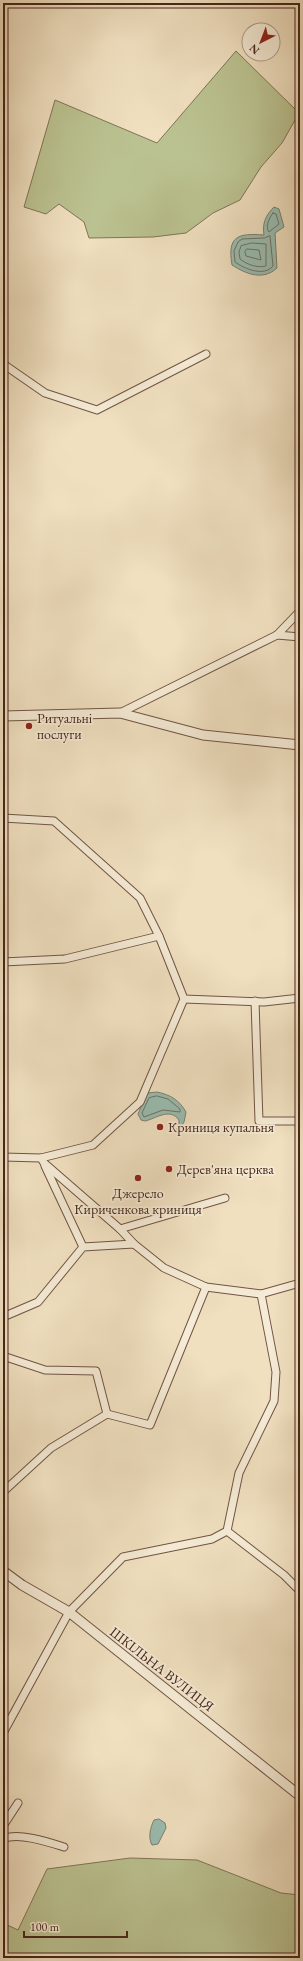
<svg xmlns="http://www.w3.org/2000/svg" width="303" height="1961" font-family="'EB Garamond',serif">
	<rect width="100%" height="100%" fill="#f0e0c0"/>
	<filter id="stains"><feTurbulence type="fractalNoise" baseFrequency=".005" numOctaves="4"/><feColorMatrix values="0 0 0 0 .2 0 0 0 0 .09 0 0 0 0 .02 0 0 0 .5 -.17"/></filter>
	<radialGradient id="worn" r=".72"><stop offset=".6" stop-color="#630" stop-opacity="0"/><stop offset="1" stop-color="#630" stop-opacity=".3"/></radialGradient>
	<g fill="#bbc291" stroke="#817455">
		<polygon points="236,51 299,113 282,143 261,167 240,200 213,213 186,233 153,237 89,238 84,222 59,204 46,214 24,207 55,100 157,143"/>
		<polygon points="130,1858 197,1860 281,1893 300,1895 300,1958 3,1958 3,1923 18,1930 47,1869"/>
	</g>
	<g fill="#9abdb1" stroke="#798074">
		<path d="M274,207L279,209L284,227L275,233L277,268C263,281 246,274 232,265C227,236 238,233 264,235C262,223 266,215 274,207Z"/>
		<path d="M157,1092C171,1095 179,1100 186,1112L184,1122L179,1130H176L179,1125V1120C170,1107 155,1119 145,1121L141,1120L138,1114L147,1093Z"/>
		<path d="M159,1819L165,1823L166,1828L158,1844L152,1845C148,1838 150,1828 154,1820Z"/>
	</g>
	<g fill="none" stroke-linecap="round" stroke-linejoin="round">
		<g stroke="#707165" stroke-width="1">
			<path d="M273,213L276,214L279,224L269,232C265,227 269,218 273,213Z"/>
			<path d="M270,236L273,266C264,277 245,269 235,262L234,251L238,242L242,239L264,238Z"/>
			<path d="M252,243L266,244V266C257,268 248,265 240,259L239,252L241,246Z"/>
			<polygon points="247,249 259,250 261,260 246,256 245,252"/>
			<polygon points="157,1096 168,1099 180,1109 180,1112 163,1110 144,1117 142,1113 149,1098"/>
		</g>
		<defs>
			<g id="minor">
				<polyline points="3,362 6,366 45,393 97,410 206,354"/>
				<polyline points="277,635 300,637"/>
				<polyline points="120,713 277,635 300,611"/>
				<polyline points="3,818 54,821 140,898 159,936 184,999 140,1102 93,1145 41,1158 3,1157"/>
				<polyline points="3,962 65,959 159,936"/>
				<polyline points="184,999 264,1002 300,998"/>
				<polyline points="255,1001 259,1121 300,1121"/>
				<polyline points="41,1158 44,1163 120,1229 134,1244"/>
				<polyline points="45,1166 83,1247"/>
				<polyline points="120,1229 225,1198"/>
				<polyline points="3,1317 38,1302 83,1247 134,1244 164,1268 206,1287 261,1294 300,1283"/>
				<polyline points="3,1356 45,1370 96,1371 107,1414"/>
				<polyline points="3,1492 51,1448 107,1414 150,1425 206,1287"/>
				<polyline points="227,1531 284,1575 300,1591"/>
				<polyline points="3,1733 69,1612 123,1557 212,1539 227,1531 239,1473 274,1401 276,1372 261,1294"/>
				<polyline points="3,1826 18,1803"/>
				<path d="M3,1839C18,1832 48,1842 64,1847"/>
			</g>
			<g id="tertiary">
				<polyline points="3,716 120,713 203,735 300,745"/>
				<polyline points="3,1571 22,1585 69,1612 300,1796"/>
			</g>
		</defs>
		<use href="#minor" stroke="#715443" stroke-width="9"/>
		<use href="#tertiary" stroke="#715443" stroke-width="11"/>
		<use href="#minor" stroke="#f5ebd6" stroke-width="7"/>
		<use href="#tertiary" stroke="#f5ebd6" stroke-width="9"/>
	</g>
	<g fill="#8f2418" stroke="#f5ebd6" stroke-width="1.5">
		<circle cx="29" cy="726" r="4"/>
		<circle cx="160" cy="1127" r="4"/>
		<circle cx="169" cy="1169" r="4"/>
		<circle cx="138" cy="1178" r="4"/>
	</g>
	<g text-anchor="middle" dominant-baseline="central" stroke-width="3.5" stroke-linejoin="round" paint-order="stroke">
		<g font-size="14" fill="#472519" stroke="#f5ebd6" text-anchor="start">
			<text x="37" y="718">Ритуальні<tspan x="37" dy="16">послуги</tspan></text>
			<text x="168" y="1127">Криниця купальня</text>
			<text x="177" y="1169">Дерев'яна церква</text>
			<text x="138" y="1193" text-anchor="middle">Джерело<tspan x="138" dy="16">Кириченкова криниця</tspan></text>
		</g>
		<g font-size="14" fill="#472519" stroke="#f5ebd6">
			<text transform="translate(162 1669) rotate(38)">ШКІЛЬНА ВУЛИЦЯ</text>
		</g>
	</g>
	<rect width="303" height="1961" fill="none" stroke="#f0e0c0" stroke-width="16"/>
	<rect x="4" y="4" width="295" height="1953" fill="none" stroke="#472519" stroke-width="2"/>
	<rect x="8" y="8" width="287" height="1945" fill="none" stroke="#472519"/>
	<g transform="translate(261 42) rotate(222)"><circle r="19" fill="#f5ebd6" stroke="#af9c8a"/>
	<path d="M0-3L7 15L0 10L-7 15Z" fill="#8f2418"/>
	<text y="-6" font-size="11" font-weight="bold" text-anchor="middle" fill="#472519">N</text>
	</g>
	<path d="M24 1931v6h103v-6" fill="none" stroke="#472519" stroke-width="2"/>
	<text x="30" y="1931" font-size="12" fill="#472519" stroke="#f5ebd6" stroke-width="3" paint-order="stroke">100 m</text>
	<rect width="100%" height="100%" filter="url(#stains)"/>
	<rect width="100%" height="100%" fill="url(#worn)"/>
</svg>
